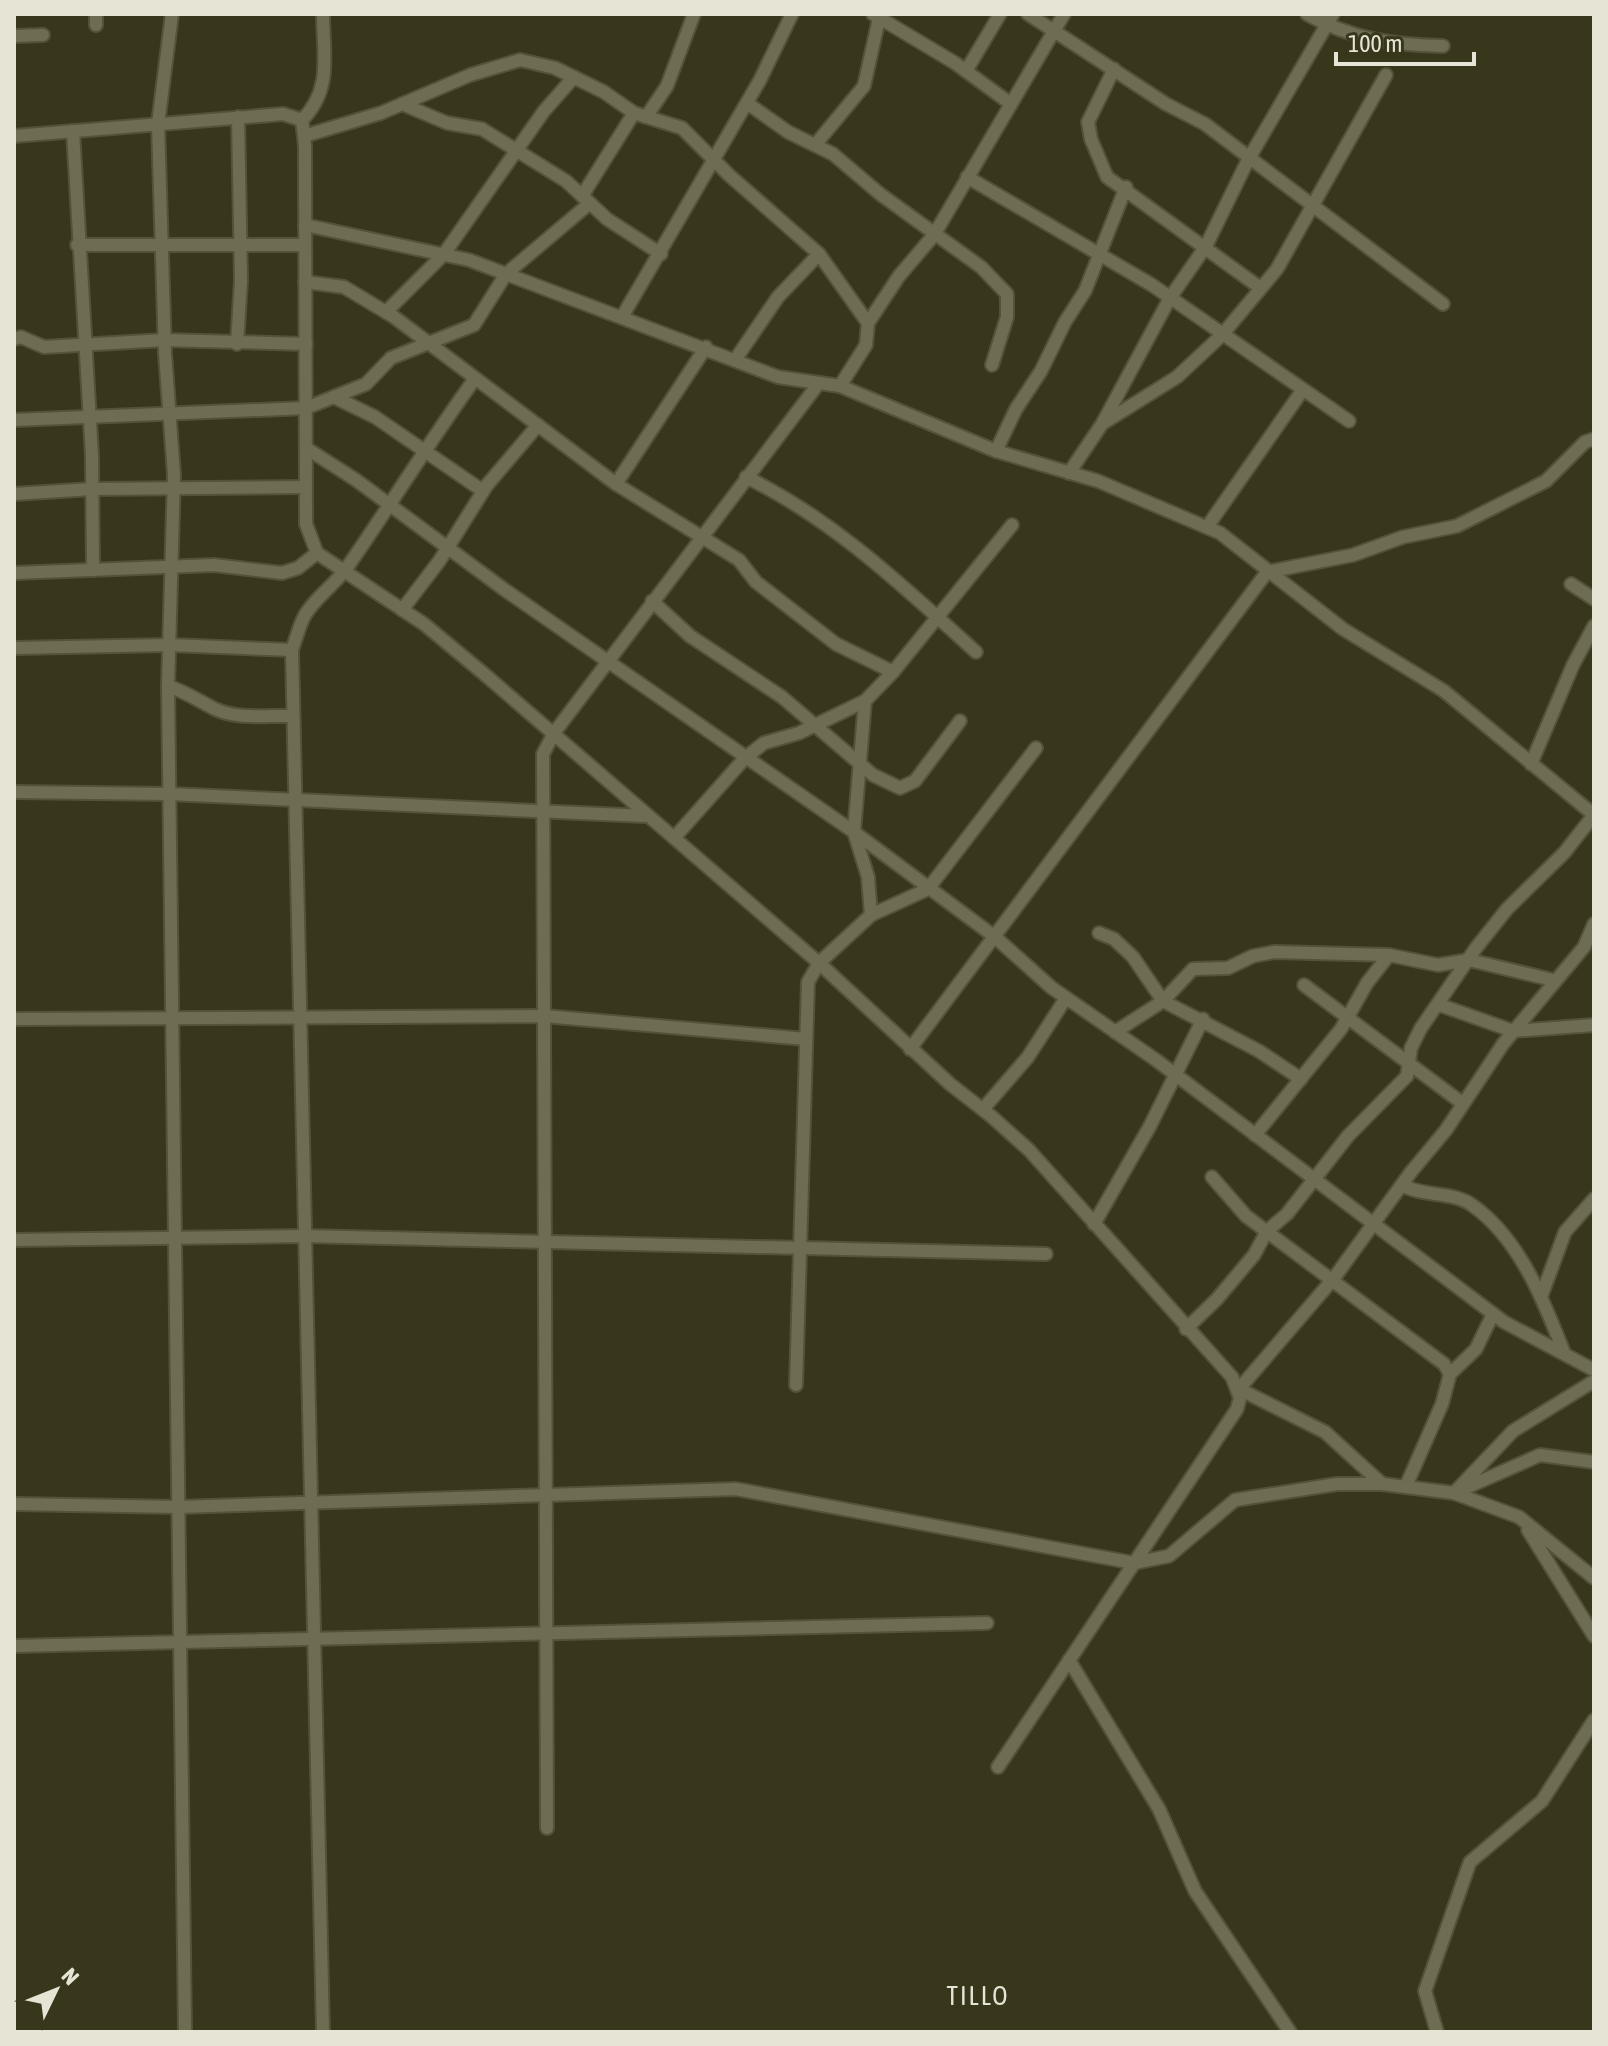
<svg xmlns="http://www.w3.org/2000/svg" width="1608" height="2046" font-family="'Asap Condensed',sans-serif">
	<rect width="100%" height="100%" fill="#38361b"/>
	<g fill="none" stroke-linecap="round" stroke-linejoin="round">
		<defs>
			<g id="minor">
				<polyline points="96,14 96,25"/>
				<polyline points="172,14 158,124 165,353 174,475 168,686 185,2032"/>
				<polyline points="873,14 955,63 1011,104"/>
				<polyline points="1028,14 1166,104 1205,124 1443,304"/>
				<path d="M1307,14C1350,39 1394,45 1443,46"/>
				<polyline points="14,36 43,35"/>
				<polyline points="1114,69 1088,122 1091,139 1107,177 1259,287"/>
				<polyline points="966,71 1000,14"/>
				<polyline points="747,103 788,132 833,154 880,194 981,267 1007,294 1007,317 992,365"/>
				<polyline points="402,104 447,123 482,129 566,181 607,219 661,254"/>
				<polyline points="646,117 667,86 694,14"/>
				<path d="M302,120C333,89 323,54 323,14"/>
				<polyline points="73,131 92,456 93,570"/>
				<polyline points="14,136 283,114 302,120 305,146 306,524 317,553 424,624 483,673 819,963 950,1084 991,1116 1029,1150 1232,1377 1240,1398 1237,1409 998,1767"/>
				<polyline points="304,136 381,113 470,75 520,60 555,68 604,92 634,113 682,128 729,175 819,254 868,323 866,345 840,386"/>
				<polyline points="815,145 864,86 880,14"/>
				<polyline points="967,177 1152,285 1349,421"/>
				<polyline points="582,196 634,113"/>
				<polyline points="305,225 469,260 778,377 840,386 996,451 1098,481 1220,533 1343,629 1444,691 1594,815"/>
				<polyline points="77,245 305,245"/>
				<polyline points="305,282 344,287 394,317 616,484 739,560 756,582 836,644 893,672"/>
				<polyline points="386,312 444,254 544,111 574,77"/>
				<polyline points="622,317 760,80 792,14"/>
				<polyline points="868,323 899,276 934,235 1064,14"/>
				<polyline points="14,339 21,337 44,347 165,340 306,344"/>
				<polyline points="237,344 241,280 238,117"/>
				<polyline points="735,360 778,297 819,254"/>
				<polyline points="334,397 375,417 483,491"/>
				<polyline points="14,420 306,408 366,384 391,358 474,325 506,274 590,203"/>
				<polyline points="1105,422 1177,377 1222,335 1277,269 1386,75"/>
				<polyline points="306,448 356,480 505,590 854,832 995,937 1052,988 1156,1060 1504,1322 1594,1370"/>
				<polyline points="996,451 1016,409 1041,371 1065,322 1085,291 1126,187"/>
				<polyline points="1069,473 1102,424 1170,298 1206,246 1248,160 1333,14"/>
				<path d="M746,477C834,520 904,587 976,652"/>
				<polyline points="616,484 706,347"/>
				<polyline points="14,494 92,489 306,487"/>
				<polyline points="1207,527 1302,391"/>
				<polyline points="14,573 214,565 282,573 298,568 317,553"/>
				<polyline points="1571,584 1594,599"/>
				<polyline points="652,601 690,636 782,697 873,775 900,788 915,781 960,721"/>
				<polyline points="402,610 440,560 487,485 538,425"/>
				<polyline points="14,648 170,645 292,650"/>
				<path d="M168,686C186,692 199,701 215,709C238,720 269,715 293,716"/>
				<polyline points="865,701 854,832 868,877 871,915"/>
				<polyline points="1531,764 1573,665 1594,626"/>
				<polyline points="14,792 170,794 645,816"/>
				<polyline points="674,838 745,758 764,743 799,733 865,701 893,672 1012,525"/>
				<polyline points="1099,933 1114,939 1133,957 1163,1001 1259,1051 1301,1079"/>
				<polyline points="1304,985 1462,1103"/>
				<polyline points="1440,1005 1513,1031 1594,1025"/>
				<polyline points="14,1019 544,1016 806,1039"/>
				<polyline points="1115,1032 1163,1001 1193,969 1228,968 1253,956 1274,952 1389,955 1438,965 1469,960 1553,980"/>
				<polyline points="910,1049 1267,572 1353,555 1403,537 1457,526 1546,481 1585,442 1594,439"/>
				<polyline points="983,1109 1028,1057 1066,998"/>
				<polyline points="1255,1135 1341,1029 1367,983 1389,955"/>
				<polyline points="1212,1177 1246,1216 1444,1364 1450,1374"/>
				<path d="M1402,1185C1422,1197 1453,1191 1472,1205C1519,1238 1543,1299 1563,1350"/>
				<polyline points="1094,1224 1150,1126 1203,1019"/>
				<polyline points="14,1240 305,1236 1046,1254"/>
				<polyline points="1541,1297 1565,1232 1594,1199"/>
				<polyline points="1186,1329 1217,1299 1254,1255 1267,1231 1287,1214 1348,1136 1407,1076 1411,1048 1421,1028 1476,948 1507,909 1564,853 1594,815"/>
				<polyline points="1594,1381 1513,1431 1454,1493 1519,1517 1594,1578"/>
				<polyline points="796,1385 808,982 819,963 871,915 928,889 1036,748"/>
				<polyline points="1382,1484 1325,1432 1239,1389 1334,1278 1411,1172 1446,1130 1503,1044 1584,947 1594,924"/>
				<polyline points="1406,1486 1442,1404 1450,1374 1476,1349 1493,1314"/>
				<polyline points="14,1504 179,1507 736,1489 1134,1563 1169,1556 1235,1500 1337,1484 1382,1484 1454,1493 1540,1455 1594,1462"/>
				<polyline points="1528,1530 1594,1636"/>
				<polyline points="14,1646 987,1623"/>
				<polyline points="1069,1660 1159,1809 1195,1891 1290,2032"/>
				<polyline points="547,1828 543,754 554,733 819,383"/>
				<path d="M323,2032L292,650C296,639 299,626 305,615C315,598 334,585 346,569C390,506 429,442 474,380"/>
				<polyline points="1437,2032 1425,1991 1470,1862 1542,1801 1594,1720"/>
			</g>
		</defs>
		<use href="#minor" stroke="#545239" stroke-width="16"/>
		<use href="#minor" stroke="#6e6d53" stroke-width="12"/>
	</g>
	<g text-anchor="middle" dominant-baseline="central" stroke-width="8" stroke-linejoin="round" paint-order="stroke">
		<g font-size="26" letter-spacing="2" fill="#e6e5d5" stroke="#38361b">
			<text x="978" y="1996">TILLO</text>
		</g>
	</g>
	<rect width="1608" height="2046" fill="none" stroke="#e6e5d5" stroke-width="32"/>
	<g transform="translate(56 1990) rotate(47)" stroke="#38361b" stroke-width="6" paint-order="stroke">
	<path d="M0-6L14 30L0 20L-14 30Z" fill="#e6e5d5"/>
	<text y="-12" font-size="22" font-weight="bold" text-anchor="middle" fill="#e6e5d5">N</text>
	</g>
	<path d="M1336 52v12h138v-12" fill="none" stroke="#e6e5d5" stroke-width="4"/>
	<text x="1348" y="52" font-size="24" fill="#e6e5d5" stroke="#38361b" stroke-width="6" paint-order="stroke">100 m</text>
</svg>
